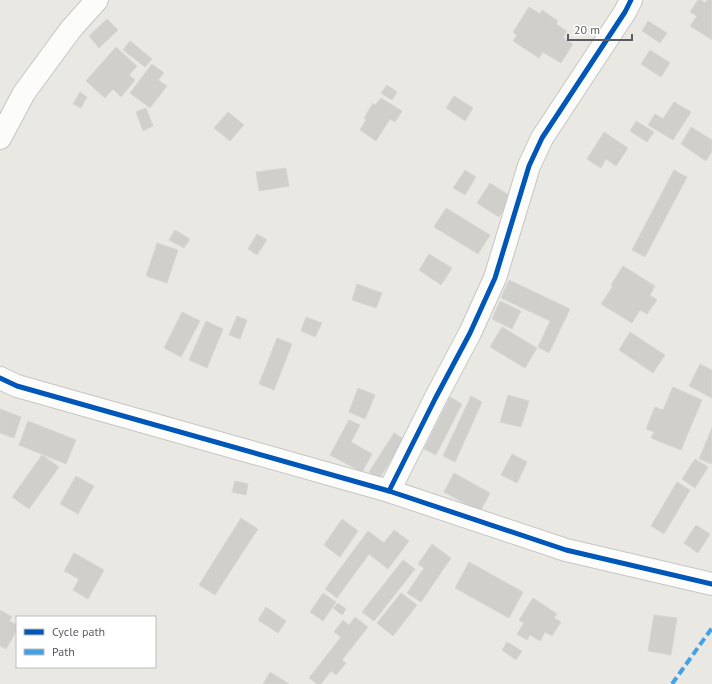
<svg xmlns="http://www.w3.org/2000/svg" width="712" height="684" font-family="'PT Sans',sans-serif">
	<rect width="100%" height="100%" fill="#e9e8e3"/>
	<g fill="#d0cfcc" stroke="#d8d6d2">
		<polygon points="698,0 701,0 705,3 707,0 712,0 712,40 690,26 697,16 690,12"/>
		<polygon points="529,7 540,14 542,10 558,21 556,24 567,31 563,38 573,44 561,63 543,52 539,58 513,41 517,35 513,32"/>
		<polygon points="107,19 118,30 99,48 89,36"/>
		<polygon points="648,21 667,33 660,43 642,31"/>
		<polygon points="130,41 152,59 145,67 123,50"/>
		<polygon points="116,47 137,66 129,75 135,80 121,97 113,89 105,98 86,81"/>
		<polygon points="650,50 670,63 661,77 641,64"/>
		<polygon points="152,64 164,73 158,80 167,86 150,108 130,93"/>
		<polygon points="387,85 397,92 392,100 381,93"/>
		<polygon points="80,92 87,97 81,108 73,104"/>
		<polygon points="454,96 473,108 465,121 446,108"/>
		<polygon points="381,98 402,111 395,122 390,119 376,141 360,130 366,120 364,118 373,103 375,105"/>
		<polygon points="674,102 691,112 673,140 648,125 655,114 663,119"/>
		<polygon points="146,108 153,126 143,131 136,112"/>
		<polygon points="228,112 244,125 230,141 214,128"/>
		<polygon points="636,121 654,132 647,142 630,131"/>
		<polygon points="691,127 712,140 712,151 706,161 681,144"/>
		<polygon points="604,132 628,148 616,166 606,159 601,168 587,159"/>
		<polygon points="286,168 289,186 259,191 256,172"/>
		<polygon points="465,170 476,177 465,195 453,188"/>
		<polygon points="674,170 687,177 645,257 632,250"/>
		<polygon points="490,183 512,197 507,214 503,211 499,217 477,203"/>
		<polygon points="446,208 490,235 478,254 434,227"/>
		<polygon points="175,230 190,239 184,248 169,240"/>
		<polygon points="257,234 267,240 257,255 248,249"/>
		<polygon points="157,243 178,250 167,283 146,276"/>
		<polygon points="429,254 452,268 441,285 419,270"/>
		<polygon points="623,266 655,286 650,295 657,300 647,314 640,310 632,323 601,304 613,286 611,285"/>
		<polygon points="509,280 570,309 549,353 538,347 550,321 501,298"/>
		<polygon points="357,284 382,293 376,308 352,300"/>
		<polygon points="500,301 521,311 512,329 492,319"/>
		<polygon points="182,312 200,321 181,357 164,348"/>
		<polygon points="237,316 247,320 240,339 229,335"/>
		<polygon points="306,317 322,323 315,337 301,331"/>
		<polygon points="206,321 223,329 207,368 189,360"/>
		<polygon points="502,327 537,348 525,368 490,347"/>
		<polygon points="630,332 665,355 653,373 619,350"/>
		<polygon points="277,338 292,344 274,390 259,384"/>
		<polygon points="700,364 712,370 712,398 689,386"/>
		<polygon points="673,387 702,400 681,450 651,438 654,432 646,429 655,407 663,410"/>
		<polygon points="358,388 375,395 365,419 349,412"/>
		<polygon points="508,395 529,401 521,427 500,422"/>
		<polygon points="471,396 482,402 455,462 443,456"/>
		<polygon points="450,397 462,404 436,455 424,449"/>
		<polygon points="0,409 21,417 14,438 0,433"/>
		<polygon points="349,420 360,425 351,442 372,454 362,472 330,455"/>
		<polygon points="28,421 76,440 66,464 19,445"/>
		<polygon points="712,428 712,464 699,459"/>
		<polygon points="394,433 404,439 379,479 369,472"/>
		<polygon points="512,454 527,462 517,483 501,475"/>
		<polygon points="42,455 59,467 29,509 12,497"/>
		<polygon points="695,459 708,467 695,488 682,479"/>
		<polygon points="454,473 490,493 480,512 444,492"/>
		<polygon points="76,476 94,486 78,514 60,504"/>
		<polygon points="235,481 248,484 246,495 232,492"/>
		<polygon points="677,482 690,490 664,534 651,526"/>
		<polygon points="241,518 258,529 215,595 199,585"/>
		<polygon points="342,519 358,531 340,557 324,545"/>
		<polygon points="696,525 710,534 698,553 684,543"/>
		<polygon points="394,530 409,541 388,569 369,554 337,598 325,589 368,531 384,543"/>
		<polygon points="432,544 451,558 421,602 407,593 424,568 418,564"/>
		<polygon points="74,553 104,570 88,599 73,590 79,579 64,571"/>
		<polygon points="403,560 415,569 374,621 362,612"/>
		<polygon points="469,562 523,592 509,618 455,588"/>
		<polygon points="323,593 336,602 323,621 310,612"/>
		<polygon points="401,593 417,605 393,636 377,623"/>
		<polygon points="533,598 557,614 554,618 561,622 552,636 545,632 540,641 530,635 527,640 517,634 524,623 519,620"/>
		<polygon points="338,603 346,609 342,615 333,608"/>
		<polygon points="266,607 286,621 278,633 258,620"/>
		<polygon points="0,610 12,617 9,621 17,625 17,630 6,649 0,646"/>
		<polygon points="654,615 677,618 671,655 648,651"/>
		<polygon points="355,617 368,627 342,660 346,663 336,675 331,671 321,684 317,684 309,678 341,637 334,632 343,620 349,625"/>
		<polygon points="507,642 522,651 516,660 502,650"/>
		<polygon points="270,672 289,684 263,684"/>
	</g>
	<g fill="none" stroke-linecap="round" stroke-linejoin="round">
		<defs>
			<g id="minor">
				<polyline points="0,138 24,93 71,29 97,0"/>
				<polyline points="0,378 17,386 389,491 566,550 712,584"/>
				<polyline points="389,491 435,399 470,333 495,278 529,166 542,138 625,12 631,0"/>
			</g>
		</defs>
		<use href="#minor" stroke="#c5c5c5" stroke-width="24"/>
		<use href="#minor" stroke="#fcfcfb" stroke-width="22"/>
		<polyline stroke="#42a1e6" stroke-width="4" stroke-dasharray="8 4" stroke-linecap="butt" points="672,684 712,628"/>
		<defs>
			<g id="cycleway">
				<polyline points="0,378 17,386 389,491 566,550 712,584"/>
				<polyline points="389,491 435,399 470,333 495,278 529,166 542,138 625,12 631,0"/>
			</g>
		</defs>
		<use href="#cycleway" stroke="#fff" stroke-width="8"/>
		<use href="#cycleway" stroke="#0057b8" stroke-width="5"/>
	</g>
	<rect x="16" y="616" width="140" height="52" fill="#ffffff" stroke="#bdbebf"/>
	<rect x="24" y="629" width="20" height="6" fill="#0057b8" stroke="#bdbebf"/>
	<text x="52" y="636" font-size="12" fill="#595c60">Cycle path</text>
	<rect x="24" y="649" width="20" height="6" fill="#42a1e6" stroke="#bdbebf"/>
	<text x="52" y="656" font-size="12" fill="#595c60">Path</text>
	<path d="M568 34v6h64v-6" fill="none" stroke="#595c60" stroke-width="2"/>
	<text x="574" y="34" font-size="12" fill="#595c60" stroke="#ffffff" stroke-width="3" paint-order="stroke">20 m</text>
</svg>
